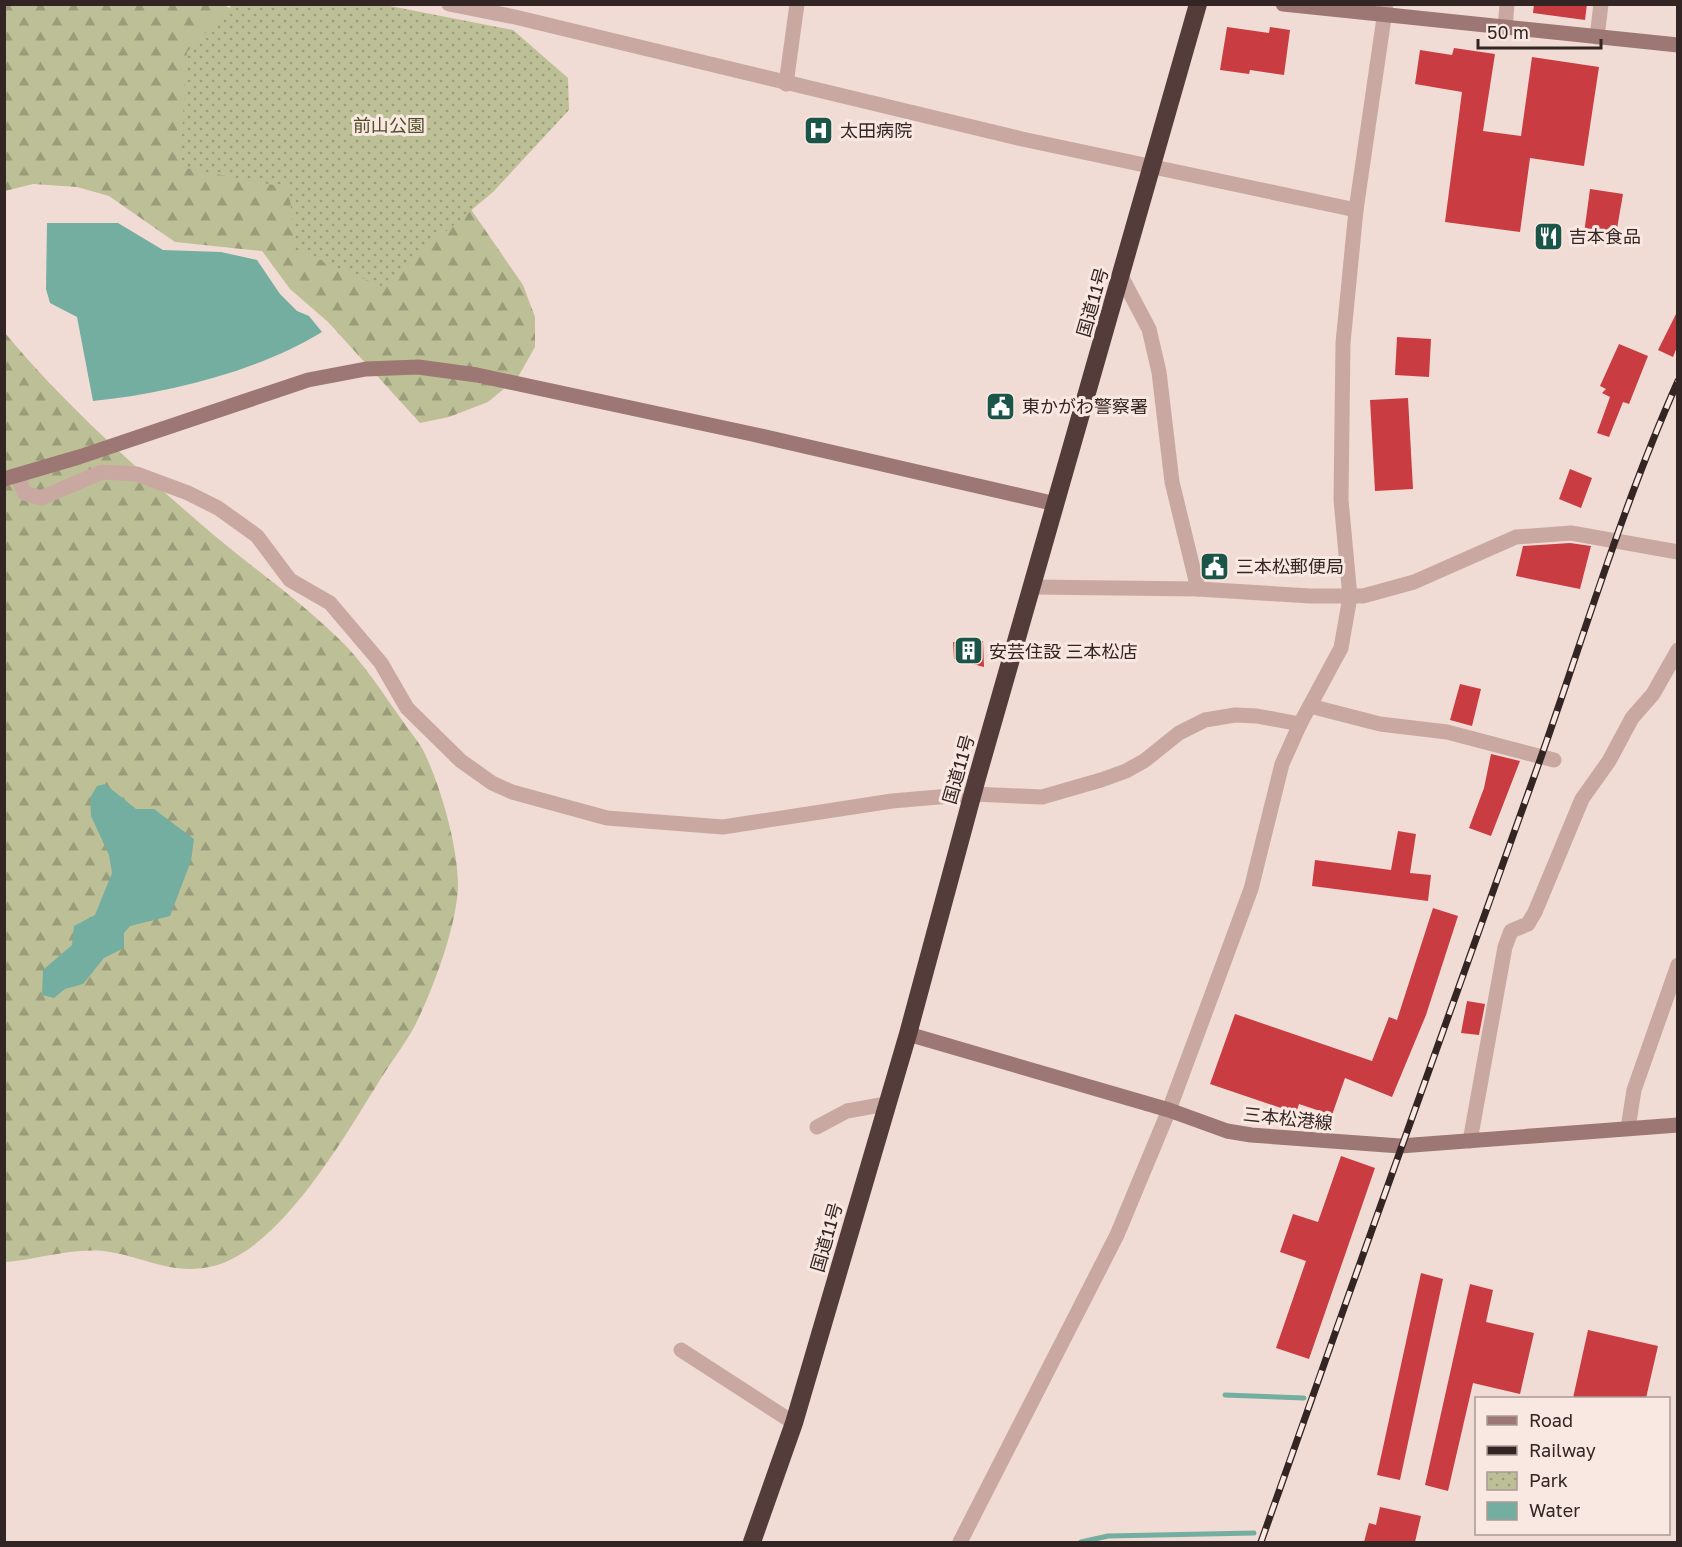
<svg xmlns="http://www.w3.org/2000/svg" width="1682" height="1547" font-family="'Golos Text','Noto Sans JP',sans-serif">
	<defs>
		<pattern id="forest-firs" width="22" height="20" patternUnits="userSpaceOnUse" patternTransform="scale(1.5)"><rect width="22" height="20" fill="#bdc096"/><path d="M5 1l3.5 6h-7zM16 11l3.5 6h-7z" fill="#9a9c7a"/></pattern>
		<pattern id="park-dots" width="8" height="8" patternUnits="userSpaceOnUse" patternTransform="scale(1.5)"><rect width="8" height="8" fill="#bdc096"/><path d="M2 2h.1M6 6h.1" fill="none" stroke="#9a9c7a" stroke-width="1.8" stroke-linecap="round"/></pattern>
	</defs>
	<rect width="100%" height="100%" fill="#f1dcd5"/>
	<g fill="url(#forest-firs)">
		<polygon points="5,5 223,5 262,22 461,195 523,285 535,317 535,347 518,377 488,402 449,417 420,423 328,322 290,289 262,251 175,242 109,196 77,187 33,184 5,191"/>
		<path d="M4,332C63,403 133,465 202,525C247,564 297,598 339,639C364,663 384,695 404,723C411,733 419,742 424,752C441,787 457,844 458,882C459,922 431,996 412,1031C404,1045 394,1058 385,1072C348,1130 284,1247 214,1266C174,1276 146,1258 110,1252C75,1246 39,1260 5,1262Z"/>
	</g>
	<polygon fill="url(#park-dots)" points="232,5 385,5 513,30 568,78 569,110 493,192 381,286 295,250 289,188 180,167 187,52"/>
	<g fill="#74aea0">
		<path d="M47,223H118L163,250L221,252L257,260L280,294L297,311L309,316L322,332C259,371 166,394 93,401L77,317L50,303L46,289Z"/>
		<polygon points="105,784 136,809 154,809 194,839 191,861 170,916 130,926 124,933 124,948 104,958 83,984 65,989 54,998 42,995 43,970 72,945 74,926 95,915 112,873 109,855 91,816 90,798 97,786"/>
	</g>
	<g fill="none" stroke-linecap="round" stroke-linejoin="round">
		<g stroke="#74aea0" stroke-width="5">
			<polyline points="1225,1395 1304,1398"/>
			<polyline points="1081,1542 1108,1536 1254,1533"/>
		</g>
	</g>
	<g fill="#c93c41">
		<polygon points="1534,4 1587,4 1585,20 1533,13"/>
		<polygon points="1227,27 1269,33 1270,27 1290,30 1284,75 1250,70 1249,74 1220,70"/>
		<polygon points="1454,48 1495,54 1483,131 1521,136 1532,57 1599,67 1584,166 1530,158 1520,232 1445,222 1462,92 1415,84 1420,50 1452,55"/>
		<polygon points="1590,189 1623,194 1614,246 1583,241"/>
		<polygon points="1677,312 1677,347 1673,357 1658,350"/>
		<polygon points="1397,337 1431,339 1429,377 1395,375"/>
		<polygon points="1619,344 1648,356 1629,404 1623,402 1609,437 1597,433 1610,397 1602,393 1606,389 1600,386"/>
		<polygon points="1408,398 1413,489 1375,491 1370,400"/>
		<polygon points="1570,469 1592,478 1581,508 1559,499"/>
		<polygon points="1570,543 1591,546 1580,589 1516,576 1523,546"/>
		<polygon points="983,641 984,667 954,659 953,642"/>
		<polygon points="1460,684 1481,689 1472,726 1450,720"/>
		<polygon points="1491,754 1520,761 1491,836 1469,828 1484,788"/>
		<polygon points="1398,831 1416,834 1410,873 1431,875 1428,901 1312,886 1315,860 1391,870"/>
		<polygon points="1433,908 1458,916 1426,1015 1392,1097 1345,1078 1332,1115 1299,1104 1296,1113 1210,1084 1235,1014 1372,1061 1389,1017 1397,1020"/>
		<polygon points="1467,1001 1485,1004 1479,1035 1461,1033"/>
		<polygon points="1341,1156 1375,1168 1309,1359 1276,1348 1306,1261 1280,1252 1293,1214 1318,1222"/>
		<polygon points="1421,1273 1443,1279 1400,1480 1377,1475"/>
		<polygon points="1470,1284 1493,1290 1486,1322 1534,1333 1520,1394 1473,1383 1448,1491 1425,1485"/>
		<polygon points="1588,1330 1658,1346 1646,1398 1573,1398"/>
		<polygon points="1380,1507 1421,1516 1415,1542 1364,1542 1369,1523 1376,1525"/>
	</g>
	<g fill="none" stroke-linecap="round" stroke-linejoin="round">
		<g stroke="#c9a8a2" stroke-width="15">
			<polyline points="449,4 515,17 1022,139 1356,210"/>
			<polyline points="1505,29 1507,4"/>
			<polyline points="1597,37 1601,4"/>
			<polyline points="786,84 797,4"/>
			<polyline points="1121,276 1149,329 1159,372 1172,482 1198,589"/>
			<polyline points="18,476 24,493 41,498 102,472 137,474 188,493 218,508 257,536 290,580 330,603 381,663 407,708 461,761 492,783 512,792 607,818 723,827 892,801 973,794 1042,797 1101,780 1126,771 1144,761 1179,733 1205,720 1235,715 1257,716 1300,724"/>
			<polyline points="1033,587 1198,589 1310,596 1363,596 1414,582 1516,537 1571,533 1678,552"/>
			<polyline points="1310,706 1380,724 1447,732 1554,760"/>
			<polyline points="817,1127 847,1111 886,1104"/>
			<polyline points="1628,1128 1634,1090 1678,965"/>
			<polyline points="1470,1141 1505,947 1511,931 1528,924 1535,912 1582,799 1609,761 1632,718 1653,694 1678,650"/>
			<polyline points="681,1350 794,1423"/>
			<polyline points="960,1542 1117,1235 1169,1110 1251,889 1282,764 1300,724 1341,648 1350,597 1341,500 1343,343 1356,210 1386,4"/>
		</g>
		<g stroke="#9c7773" stroke-width="15">
			<polyline points="1283,4 1678,45"/>
			<polyline points="4,479 79,457 308,380 366,369 418,367 477,375 752,434 1056,504"/>
			<polyline points="908,1034 1169,1110 1227,1131 1251,1135 1400,1146 1678,1125"/>
		</g>
		<polyline stroke="#543c3b" stroke-width="18" points="752,1542 794,1423 908,1034 977,778 1198,4"/>
		<defs>
			<path id="rail" d="M1261,1542C1353,1281 1447,1021 1540,760C1585,633 1623,504 1678,381"/>
		</defs>
		<use href="#rail" stroke="#332524" stroke-width="7"/>
		<use href="#rail" stroke="#f9e7e1" stroke-width="4.5" stroke-dasharray="14" stroke-linecap="butt"/>
	</g>
	<defs>
		<symbol id="hospital-square" viewBox="-11 -11 22 22"><rect x="-9" y="-9" width="18" height="18" rx="4" fill="#1a5548" stroke="#f9e7e1"/><path d="M-5-5h3v3.5h4V-5h3V5h-3V1.5h-4V5h-3Z" fill="#fff"/></symbol>
		<symbol id="restaurant-square" viewBox="-11 -11 22 22"><rect x="-9" y="-9" width="18" height="18" rx="4" fill="#1a5548" stroke="#f9e7e1"/><path d="M-5-6h1v4h1v-4h1v4h1v-4h1v5L-1.5 .5V6h-2V.5L-5-1ZM5-6V6H3V1.5H1.5Q1.5-4 5-6Z" fill="#fff"/></symbol>
		<symbol id="civic-square" viewBox="-11 -11 22 22"><rect x="-9" y="-9" width="18" height="18" rx="4" fill="#1a5548" stroke="#f9e7e1"/><path d="M-.6-6.5H3V-4.5H.6V-3L4-1V1h2V6H-6V1h2V-1L-.6-3ZM-1.2 2.5V6h2.4V2.5Z" fill="#fff"/></symbol>
		<symbol id="building-square" viewBox="-11 -11 22 22"><rect x="-9" y="-9" width="18" height="18" rx="4" fill="#1a5548" stroke="#f9e7e1"/><path d="M-4-6H4V6H1V3H-1V6H-4ZM-2.5-4.3h1.7v1.8h-1.7ZM.8-4.3h1.7v1.8H.8ZM-2.5-1h1.7V.8h-1.7ZM.8-1h1.7V.8H.8Z" fill="#fff"/></symbol>
	</defs>
	<g fill-rule="evenodd">
		<use href="#hospital-square" x="802" y="114" width="33" height="33"/>
		<use href="#restaurant-square" x="1532" y="220" width="33" height="33"/>
		<use href="#civic-square" x="984" y="390" width="33" height="33"/>
		<use href="#civic-square" x="1198" y="550" width="33" height="33"/>
		<use href="#building-square" x="952" y="634" width="33" height="33"/>
	</g>
	<g text-anchor="middle" dominant-baseline="central" stroke-width="6" stroke-linejoin="round" paint-order="stroke">
		<g font-size="18" fill="#4e5128" stroke="#f9e7e1">
			<text x="389" y="125">前山公園</text>
		</g>
		<g font-size="18" fill="#332524" stroke="#f9e7e1" text-anchor="start">
			<text x="840" y="130">太田病院</text>
			<text x="1569" y="236">吉本食品</text>
			<text x="1022" y="406">東かがわ警察署</text>
			<text x="1236" y="566">三本松郵便局</text>
			<text x="989" y="651">安芸住設 三本松店</text>
		</g>
		<g font-size="18" fill="#332524" stroke="#f9e7e1">
			<text transform="translate(1092 302) rotate(-74)">国道11号</text>
			<text transform="translate(958 769) rotate(-74)">国道11号</text>
			<text transform="translate(1288 1118) rotate(6)">三本松港線</text>
			<text transform="translate(826 1237) rotate(-74)">国道11号</text>
		</g>
	</g>
	<rect width="1682" height="1547" fill="none" stroke="#332524" stroke-width="12"/>
	<rect x="1475" y="1397" width="195" height="138" fill="#f9e7e1" stroke="#aa9995" stroke-width="1.5"/>
	<rect x="1487" y="1416" width="30" height="9" fill="#9c7773" stroke="#aa9995" stroke-width="1.5"/>
	<text x="1529" y="1427" font-size="18" fill="#332524">Road</text>
	<rect x="1487" y="1446" width="30" height="9" fill="#332524" stroke="#aa9995" stroke-width="1.5"/>
	<text x="1529" y="1457" font-size="18" fill="#332524">Railway</text>
	<rect x="1487" y="1472" width="30" height="18" fill="url(#park-dots)" stroke="#aa9995" stroke-width="1.5"/>
	<text x="1529" y="1487" font-size="18" fill="#332524">Park</text>
	<rect x="1487" y="1502" width="30" height="18" fill="#74aea0" stroke="#aa9995" stroke-width="1.5"/>
	<text x="1529" y="1517" font-size="18" fill="#332524">Water</text>
	<path d="M1478 39v9h123v-9" fill="none" stroke="#332524" stroke-width="3"/>
	<text x="1487" y="39" font-size="18" fill="#332524" stroke="#f9e7e1" stroke-width="4.5" paint-order="stroke">50 m</text>
</svg>
